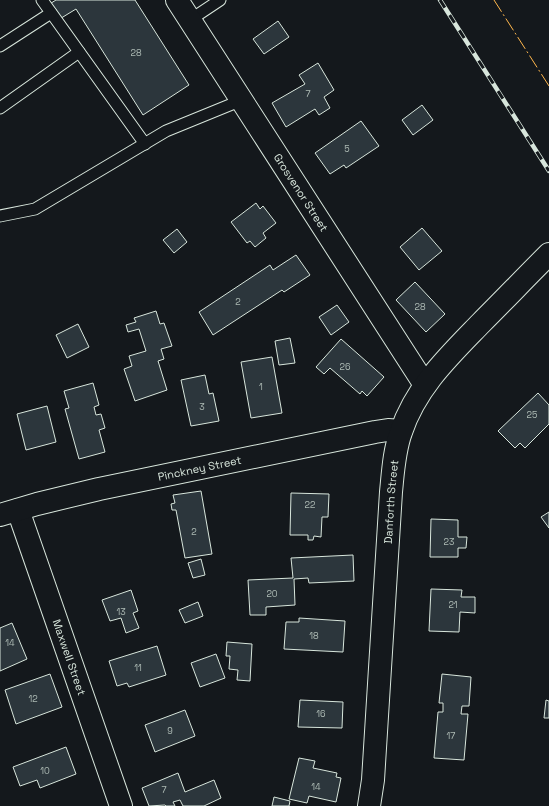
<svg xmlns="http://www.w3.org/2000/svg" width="549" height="806" font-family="'Space Grotesk',sans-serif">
	<rect width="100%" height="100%" fill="#14181c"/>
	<g fill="#2c363c" stroke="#d8e6dc">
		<polygon points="56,0 135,0 189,85 143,115 76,9 58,20 48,5"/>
		<polygon points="278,21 289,37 264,54 253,39"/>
		<polygon points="318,63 334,90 324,97 330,108 319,115 315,109 286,127 272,103 305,84 299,75"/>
		<polygon points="422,105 433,120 413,135 402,120"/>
		<polygon points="361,121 379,146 346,168 344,165 330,174 315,153"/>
		<polygon points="256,203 260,209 263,206 276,223 263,233 266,238 255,247 250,241 247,243 231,222"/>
		<polygon points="422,228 442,251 419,270 400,247"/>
		<polygon points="177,229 187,242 174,253 163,240"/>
		<polygon points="296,255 310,275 284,292 282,290 213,335 199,312 270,265 273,270"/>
		<polygon points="415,282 445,314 426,332 396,300"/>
		<polygon points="337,305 349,322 331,335 319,317"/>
		<polygon points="156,311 160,324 164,323 172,346 161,349 164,359 158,361 167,390 135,401 124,369 132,366 129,356 146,351 139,329 128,332 126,325 136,322 134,318"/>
		<polygon points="78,324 89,347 67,358 56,335"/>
		<polygon points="290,338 295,363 279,365 275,341"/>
		<polygon points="341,339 384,377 367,396 362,391 360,394 330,368 324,374 316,367"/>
		<polygon points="272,357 282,413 251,418 241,362"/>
		<polygon points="205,375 209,394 213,393 219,421 191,426 181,380"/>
		<polygon points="93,383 99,405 94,407 96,415 101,414 105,428 99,430 105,452 79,459 65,409 69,408 64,391"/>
		<polygon points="538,393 549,405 549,424 525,448 520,443 515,448 498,431"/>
		<polygon points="47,406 56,442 26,450 17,414"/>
		<polygon points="201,491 212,554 185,558 176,510 172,510 171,504 175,503 173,495"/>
		<polygon points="291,493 329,494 328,517 322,517 321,537 314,536 313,540 308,540 308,535 290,535"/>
		<polygon points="549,512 549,528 541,517"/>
		<polygon points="431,519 458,520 458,537 467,537 466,548 458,548 458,557 430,557"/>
		<polygon points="353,555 354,581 309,583 308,578 294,579 295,605 266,607 266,615 250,615 248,580 293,578 291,558"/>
		<polygon points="201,559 205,575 193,578 188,563"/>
		<polygon points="431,589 462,590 461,597 475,597 475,613 460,612 459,632 429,631"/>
		<polygon points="131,590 138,611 133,613 139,628 126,633 121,618 110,621 102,600"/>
		<polygon points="198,602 203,616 185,623 179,610"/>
		<polygon points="299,618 345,621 343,652 284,649 286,622 299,622"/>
		<polygon points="12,623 27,659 0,671 0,628"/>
		<polygon points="227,642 252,644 250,681 237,680 238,670 229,669 230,656 226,656"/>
		<polygon points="157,646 166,675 129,687 127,683 117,686 109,661"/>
		<polygon points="216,654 225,678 200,687 191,663"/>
		<polygon points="50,674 62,707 16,724 5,690"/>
		<polygon points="442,674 471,677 469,706 462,706 461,714 468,714 464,760 434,758 438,712 443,712 443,703 439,703"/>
		<polygon points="300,700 343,702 342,728 298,727"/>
		<polygon points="546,700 549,701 549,718 544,718"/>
		<polygon points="185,710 195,736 155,752 145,725"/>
		<polygon points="66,747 76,774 40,788 37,780 20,786 13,767"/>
		<polygon points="299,758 315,761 313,768 337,773 336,777 341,778 336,802 309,796 307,803 289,799"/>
		<polygon points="178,773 185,792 214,780 221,798 204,806 183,806 180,800 173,802 175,806 166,806 165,805 149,806 142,788"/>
		<polygon points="274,797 290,801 289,806 272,806"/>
	</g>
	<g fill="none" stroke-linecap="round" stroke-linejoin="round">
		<defs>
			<g id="lane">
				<polyline points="42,0 145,144"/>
				<polyline points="190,20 220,0"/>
				<polyline points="0,46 51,13"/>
				<polyline points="0,108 79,52"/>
				<polyline points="0,216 35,209 166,131 242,100"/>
			</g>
			<g id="street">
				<path id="s1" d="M177,0L425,385"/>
				<path id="s2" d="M18,510L121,806"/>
				<path id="s3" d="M0,515L37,504L99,489L375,432L388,430L401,431"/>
			</g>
			<g id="secondary">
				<path id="s4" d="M369,806L373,780L391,492C393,472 394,451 401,432C416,387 449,356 481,323C504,300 526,277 549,254"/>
			</g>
		</defs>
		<use href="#lane" stroke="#d8e6dc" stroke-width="13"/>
		<use href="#street" stroke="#d8e6dc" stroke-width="24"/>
		<use href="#secondary" stroke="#d8e6dc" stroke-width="24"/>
		<use href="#lane" stroke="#14181c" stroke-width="11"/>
		<use href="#street" stroke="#14181c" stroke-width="22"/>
		<use href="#secondary" stroke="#14181c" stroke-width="22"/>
		<defs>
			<polyline id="rail" points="440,0 549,171"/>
		</defs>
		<use href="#rail" stroke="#d8e6dc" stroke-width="4.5"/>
		<use href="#rail" stroke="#14181c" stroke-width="3" stroke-dasharray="9" stroke-linecap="butt"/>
		<polyline stroke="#ffb74d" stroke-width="1" stroke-dasharray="14 3 2 3" stroke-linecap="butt" points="494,0 549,86"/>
	</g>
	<g text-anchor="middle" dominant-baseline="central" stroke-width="3" stroke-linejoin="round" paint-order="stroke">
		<g font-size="9" fill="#adbab4">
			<text x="136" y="53">28</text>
			<text x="308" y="94">7</text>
			<text x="347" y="149">5</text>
			<text x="238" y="302">2</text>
			<text x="420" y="307">28</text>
			<text x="345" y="367">26</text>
			<text x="261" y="387">1</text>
			<text x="202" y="407">3</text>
			<text x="532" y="415">25</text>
			<text x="310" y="505">22</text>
			<text x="194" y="532">2</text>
			<text x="449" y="542">23</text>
			<text x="272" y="594">20</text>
			<text x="453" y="605">21</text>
			<text x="121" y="612">13</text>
			<text x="314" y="636">18</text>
			<text x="10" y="643">14</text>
			<text x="138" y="668">11</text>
			<text x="33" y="699">12</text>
			<text x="321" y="714">16</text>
			<text x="170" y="731">9</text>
			<text x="451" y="736">17</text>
			<text x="45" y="771">10</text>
			<text x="316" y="787">14</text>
			<text x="164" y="790">7</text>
		</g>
		<g font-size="11" fill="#d8e6dc" stroke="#14181c">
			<text stroke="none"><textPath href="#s1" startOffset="229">Grosvenor Street</textPath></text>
			<text stroke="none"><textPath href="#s3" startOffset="205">Pinckney Street</textPath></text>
			<text stroke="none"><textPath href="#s4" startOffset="305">Danforth Street</textPath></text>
			<text stroke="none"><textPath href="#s2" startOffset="156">Maxwell Street</textPath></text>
		</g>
	</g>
</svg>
